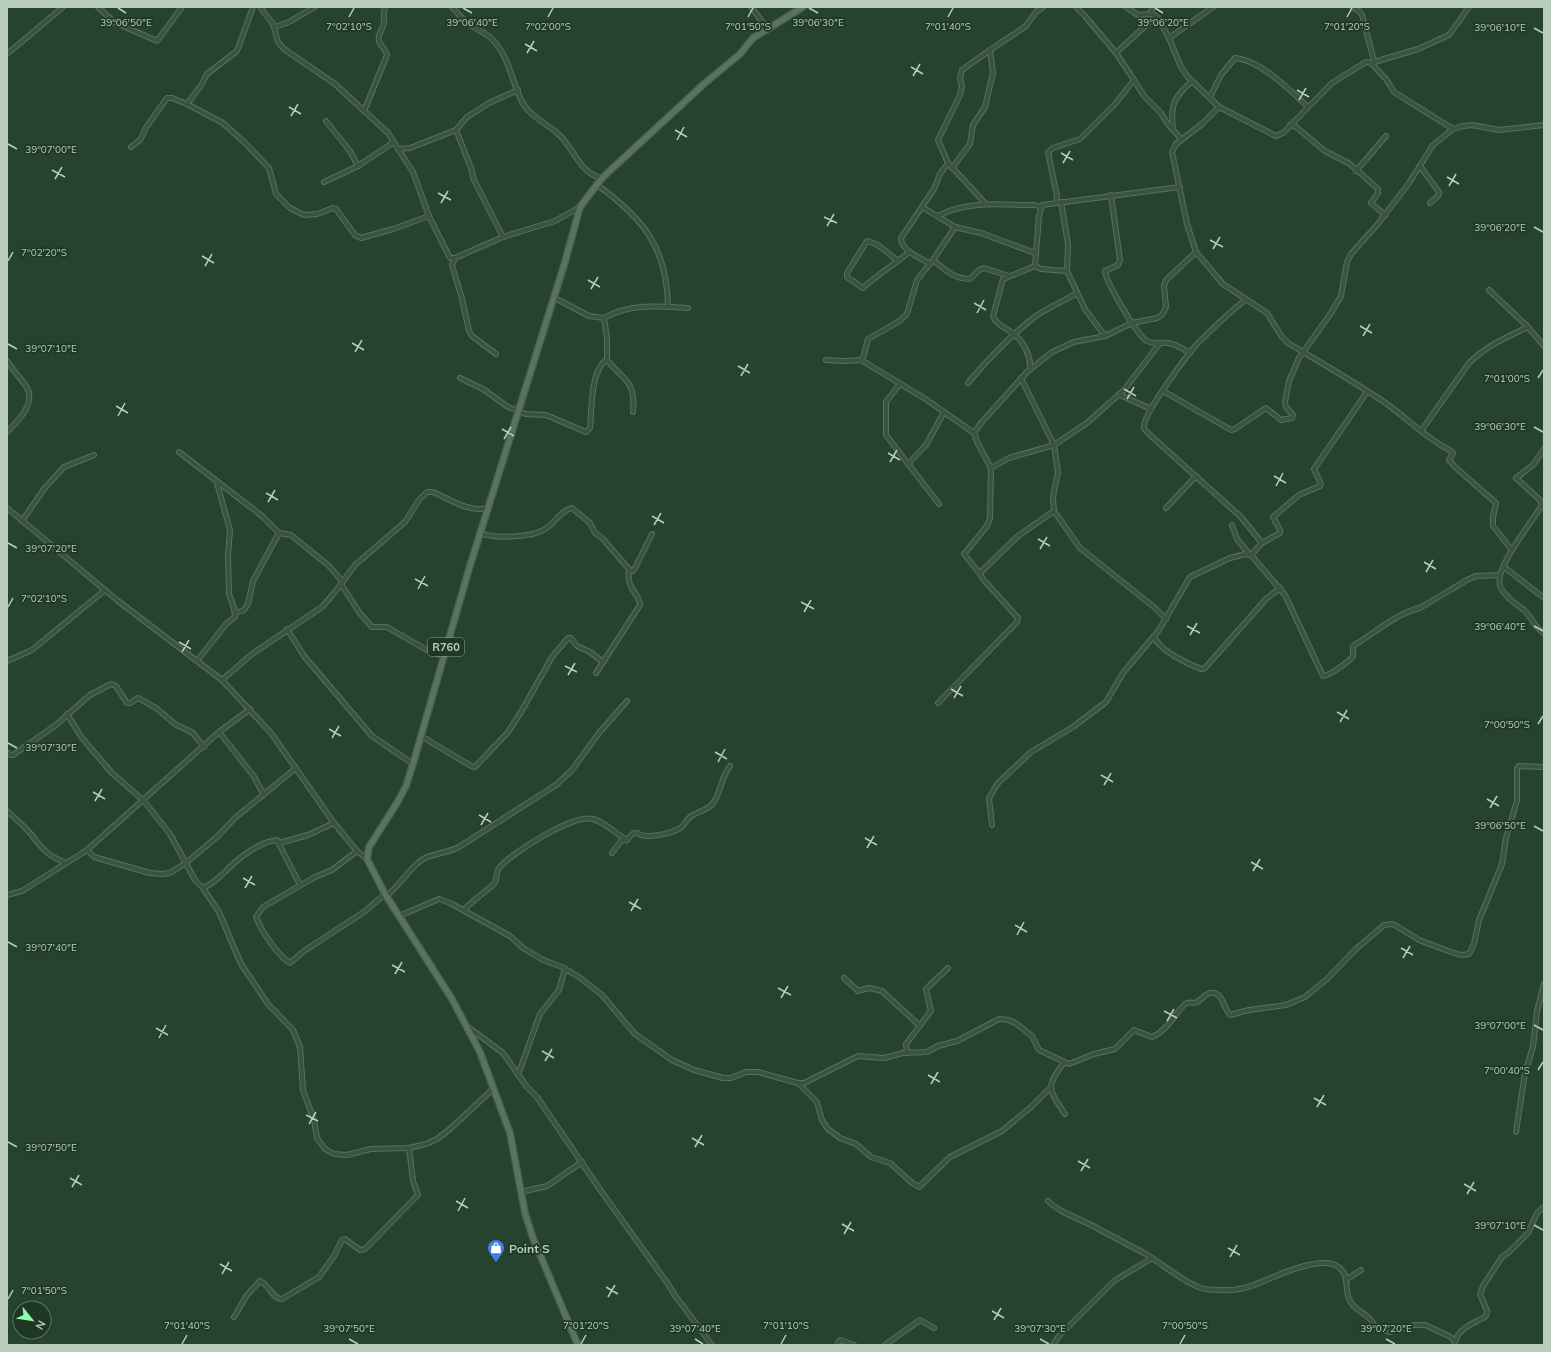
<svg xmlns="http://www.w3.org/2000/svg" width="1551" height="1352" font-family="Mulish,sans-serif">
	<rect width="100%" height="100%" fill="#26432d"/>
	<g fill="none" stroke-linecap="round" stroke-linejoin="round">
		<defs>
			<g id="minor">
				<polyline points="98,7 114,22 157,41 182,7"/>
				<polyline points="260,7 273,24 278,42 284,49 335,84 388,133 413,172 429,216 450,258 455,258 503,237 555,221 580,207"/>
				<path d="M452,7C458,14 464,21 472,26C478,30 486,33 492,39C510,58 511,80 522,102C529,115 545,123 556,132C573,145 579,174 602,178"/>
				<polyline points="751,7 767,28"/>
				<polyline points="1076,7 1085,16 1116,53"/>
				<polyline points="1126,7 1138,15 1153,14 1158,18 1169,38 1181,67 1188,77 1219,107 1276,136 1283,133 1332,83 1366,62 1371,63 1418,49 1449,35 1469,7"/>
				<polyline points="1352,7 1359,11 1362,15 1374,61"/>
				<polyline points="1150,14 1153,7"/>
				<polyline points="275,27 289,22 315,7"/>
				<polyline points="1169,38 1213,7"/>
				<polyline points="7,54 63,7"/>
				<polyline points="1371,63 1386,79 1394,92 1453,129"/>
				<polyline points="1134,80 1144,96 1161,113 1167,123 1181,139"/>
				<path d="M1210,97L1221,75L1235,58C1260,60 1290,90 1307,106"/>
				<polyline points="187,104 223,123 245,143 269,168 276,194 290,208 304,215 317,214 333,208 336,209 355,235 361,238 393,229 429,216"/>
				<path d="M364,111L387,55C386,49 381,47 379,41C377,35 382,31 383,26C385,21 383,14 385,7"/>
				<polyline points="326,121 350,151 358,166"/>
				<polyline points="1290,125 1295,126 1325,151 1350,164 1378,189 1378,193 1371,203 1385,215"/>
				<path d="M1173,129C1170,105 1174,97 1192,81"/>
				<polyline points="456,130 471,168 474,180 503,237"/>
				<polyline points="131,147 140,140 147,126 167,98 172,98 187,104 202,84 207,74 237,51 253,7"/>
				<polyline points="398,149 410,148 456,130 467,117 489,103 518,90"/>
				<polyline points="1420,166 1439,192 1438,196 1430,203"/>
				<polyline points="952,168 970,144 973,125 985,107 993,73 990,50 1026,26 1036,12 1043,7"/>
				<polyline points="1356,171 1386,136"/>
				<polyline points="324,182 358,166 394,142"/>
				<path d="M596,184C643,218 667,247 668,306"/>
				<path d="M1111,195L1120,260L1118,265L1105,271C1105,280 1138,337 1147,341C1154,345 1160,342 1168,343C1176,344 1183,349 1190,353"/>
				<polyline points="1061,202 1068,244 1067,271 1085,309 1105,336"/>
				<polyline points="985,203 948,163 938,140 960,95 962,86 960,78 962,70 990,50"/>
				<polyline points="1056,203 1057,196 1048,152 1053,148 1080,139 1115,104 1134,80 1116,53 1156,16"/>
				<polyline points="922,207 955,227 981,233 1035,253"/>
				<path d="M938,216C967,200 1003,205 1035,205L1041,207"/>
				<path d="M1196,252L1223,284L1267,313L1282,337L1288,343C1321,363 1355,382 1387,404C1409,420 1427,439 1451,451L1453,453L1449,460L1454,466L1496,503L1493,517V526L1512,550"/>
				<polyline points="455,258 452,265 462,299 469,331 472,336 496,354"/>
				<path d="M933,260C945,270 954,279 970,279L979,270L984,268L1009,276"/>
				<path d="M898,261L878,245L867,241L847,273V277L863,288C877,275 894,265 909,252"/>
				<path d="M930,264C921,258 901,251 901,238L934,189L940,174L948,163"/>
				<polyline points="1035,266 1041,269 1067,271"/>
				<polyline points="1489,290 1528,327 1544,346"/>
				<path d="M553,297L589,316L604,318L607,338V360C624,381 636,380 633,412"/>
				<path d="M1245,300C1229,313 1213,328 1198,343C1188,354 1141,416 1144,428C1145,430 1148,433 1150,435L1241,517L1262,543"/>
				<path d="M604,318C631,303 659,306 688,308"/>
				<polyline points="826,360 843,361 861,360 864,355 868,339 898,322 907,314 917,280 933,260 955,227"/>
				<polyline points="861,360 927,400 974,433"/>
				<path d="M7,361C13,370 20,378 26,386C37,403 18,421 7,432"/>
				<path d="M1030,369C1031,356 1024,343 1015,335C1008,329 996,325 993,316L1003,279L1035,266L1039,216L1042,205L1180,187"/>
				<path d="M460,378L483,389L508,407L526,414L546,415L586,432L590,428C592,411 590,369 607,360"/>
				<polyline points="1021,378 1054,445 1058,472 1053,497 1054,511 1080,548 1154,607 1166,619"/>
				<path d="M968,383C986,361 1013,333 1036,316C1049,307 1064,301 1077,293"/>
				<polyline points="899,385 886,402 886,435 939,504"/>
				<polyline points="1163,391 1231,430 1235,429 1266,408 1281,420 1292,418 1293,415 1286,407 1285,402 1289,381 1299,358 1331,313 1341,296 1347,262 1351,254 1377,225 1409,183 1433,145 1453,129 1463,126 1472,125 1499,130 1544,125"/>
				<polyline points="1120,395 1151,409"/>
				<path d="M1421,431L1469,363C1486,346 1507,337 1528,327"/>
				<path d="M1544,449L1533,465L1516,478L1540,500L1542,505C1532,522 1494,568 1500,586C1504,596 1516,604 1524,610C1532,617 1534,628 1544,633"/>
				<polyline points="179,452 262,516 279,533 291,535 329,566 342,581"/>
				<polyline points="908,464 926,445 944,412"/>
				<polyline points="991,468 1009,458 1054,445 1087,423 1124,390 1160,343"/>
				<polyline points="7,508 118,601 222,680 271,733 334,823 357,851 367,859"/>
				<polyline points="1166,508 1196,476"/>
				<polyline points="22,521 44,489 64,467 94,455"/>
				<polyline points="1232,525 1237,539 1250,555"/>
				<path d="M480,533C495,539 535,538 548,527C556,521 562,510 572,508L590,523L595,533L602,538L629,569C626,590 639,592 640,605L596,673"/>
				<path d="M1251,555L1285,595L1323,676C1330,675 1349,662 1353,656C1354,652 1352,650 1353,646C1374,634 1396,613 1420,608L1467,580L1476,576L1500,575"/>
				<polyline points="1504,567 1544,598"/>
				<polyline points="629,569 632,571 634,570 652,534"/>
				<polyline points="980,574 964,554 987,526 990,518 991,468 978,444 974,433 981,423 1027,372 1052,352 1074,342 1105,336 1132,323 1157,318 1162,315 1166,307 1164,286 1166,280 1196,252 1187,224 1172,152 1176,144 1202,124 1219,107"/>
				<polyline points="341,584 359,612 372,627 387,627 425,649 443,656"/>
				<polyline points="235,613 244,610 248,604 253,581 279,533"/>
				<polyline points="287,629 304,656 372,736 413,764"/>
				<path d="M1154,636C1158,650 1188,664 1201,669L1205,668L1266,599L1280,588"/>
				<polyline points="7,661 32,650 105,590"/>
				<polyline points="197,661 226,624 235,617 234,608 229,594 228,556 230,530 217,483"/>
				<path d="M222,680L252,654L322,607L335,592L355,565L405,522L419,500L427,492H433C450,499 468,513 488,508"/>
				<polyline points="938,703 1017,622 1018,618 983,579 980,574 982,571 1018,536 1054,511"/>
				<polyline points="67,714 82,738 112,773 144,801 170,834 195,880 203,888 219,912 241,964 268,1004 293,1030 300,1047 303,1090 314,1120 317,1138 325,1149 334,1154 347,1155 371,1149 409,1148 426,1144 437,1139 450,1129 494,1088"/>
				<polyline points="219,732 253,775 263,793"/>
				<polyline points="421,736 471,766 475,767 508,732 521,712 552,657 568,638 571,638 577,646 590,652 603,662"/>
				<polyline points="7,752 10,755 13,755 56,725 90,695 111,684 116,686 127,703 130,703 138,698 140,699 156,708 175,724 193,733 204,747"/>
				<path d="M7,811C15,818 23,825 30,833C44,850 45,854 66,863"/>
				<polyline points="992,825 989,798 998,783 1031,752 1073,727 1106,702 1123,673 1159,630 1190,577 1230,558 1245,554 1251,555 1262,543 1280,533 1280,530 1273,517 1299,495 1320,486 1321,484 1314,469 1367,392"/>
				<polyline points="279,843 308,835 334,823"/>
				<polyline points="87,850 94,857 150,873 162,874 170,873 186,863 218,836 235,818 296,768"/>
				<path d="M357,851L332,870L315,877L263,907L256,917C261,930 278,956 290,963L304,951L364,912L385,894"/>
				<path d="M612,853L621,841L627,840C637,826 637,837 648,836C657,836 673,833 680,828C685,825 686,820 690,817C698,811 708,811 714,802C721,791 721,778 730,766"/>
				<path d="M203,888C213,884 218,878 226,871C238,858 259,842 277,840L300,885"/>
				<polyline points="7,895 22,891 87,850 219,732 250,709"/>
				<path d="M386,896C400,886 408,869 423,859C434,853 448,853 459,847L556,785L572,770L599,733L627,701"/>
				<path d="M464,910C473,900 484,893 494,884C498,879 495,872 500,867C513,852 573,814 593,819C605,822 616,834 627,840"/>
				<path d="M399,916L439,899L450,903L510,936L523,948L543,960L562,967L579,977L602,995L635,1034L672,1060L694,1070L723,1078H731L746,1072H758L798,1083H804L858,1056L884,1058L903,1053L927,1052L938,1046L957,1041L999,1019L1009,1020L1017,1024L1032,1036L1039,1050L1069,1064L1094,1054L1115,1049L1134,1030L1152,1037C1166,1032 1174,1015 1185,1004C1190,1001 1192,1004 1197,1002C1201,1000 1205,994 1210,993C1222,990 1224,1009 1230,1015L1249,1010L1286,1005L1305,997L1327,979L1356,949L1384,925L1393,924L1419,940L1451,952L1461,955L1469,954L1474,944L1479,920L1502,864L1506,838L1517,801V769L1519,766L1544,767"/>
				<polyline points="844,978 858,991 869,988 882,991 920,1026"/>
				<polyline points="468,1027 503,1053 527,1087 537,1097 601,1191 668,1284 674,1294 712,1345"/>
				<polyline points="907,1053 906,1044 931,1011 926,989 948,968"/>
				<path d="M1064,1063C1045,1087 1049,1090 1065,1114"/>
				<polyline points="518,1075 540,1014 559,990 565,969"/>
				<polyline points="798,1083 817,1102 822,1120 828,1129 840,1138 856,1144 871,1157 890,1163 911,1182 919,1187 950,1157 1002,1131 1031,1107 1051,1087"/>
				<polyline points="1516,1132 1525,1073 1533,1047 1537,1011 1544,984"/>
				<polyline points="521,1192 547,1186 582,1162"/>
				<path d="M1048,1201C1059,1212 1073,1216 1087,1223C1107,1233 1126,1244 1146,1254C1162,1264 1177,1277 1194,1285C1201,1289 1210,1290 1218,1290C1229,1291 1243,1289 1254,1285C1272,1278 1318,1255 1337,1266C1349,1273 1345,1285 1348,1296C1351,1308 1362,1311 1370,1319C1373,1322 1374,1326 1377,1329L1391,1332L1414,1325H1425L1449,1336L1455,1341"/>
				<polyline points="1347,1279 1361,1270"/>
				<path d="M234,1317L247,1295L260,1281C269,1284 272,1299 282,1299L319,1277L334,1256L342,1240L345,1239L360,1250L365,1249L418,1195L413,1181L409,1148"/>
				<polyline points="837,1345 840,1340 854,1345"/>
				<polyline points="885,1345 920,1320 934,1328"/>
				<polyline points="1053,1345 1059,1336 1114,1281 1152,1258"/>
				<path d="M1454,1345C1458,1327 1472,1325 1486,1316L1487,1311L1480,1294L1483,1286L1502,1257L1509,1252L1528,1233L1537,1213L1544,1207"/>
			</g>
			<polyline id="major" points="578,1345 533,1238 525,1213 510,1133 480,1052 452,999 385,894 367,859 369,847 397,803 406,786 413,764 469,569 565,262 580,207 602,178 705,83 740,54 753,38 803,7"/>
		</defs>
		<use href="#minor" stroke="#59705f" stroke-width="6"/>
		<use href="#major" stroke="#475f4d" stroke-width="8"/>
		<use href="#minor" stroke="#3b5341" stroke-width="4"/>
		<use href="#major" stroke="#59735f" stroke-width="5.5"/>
	</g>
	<path fill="none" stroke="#b8cdbe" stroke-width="1.5" d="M118,8L126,13M463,8L472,13M809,8L818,13M1155,8L1163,13M349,17L354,8M548,17L553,8M748,17L753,8M948,17L953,8M1347,17L1352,8M1534,28L1543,33M525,44L537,51M527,53L534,41M911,67L923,74M913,76L920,64M1297,90L1309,97M1299,100L1306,88M289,107L301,114M291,116L298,104M675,130L687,137M677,140L684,127M8,144L17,149M1061,153L1073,160M1063,163L1070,151M52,170L65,177M1447,177L1459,184M55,179L62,167M1449,186L1456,174M438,193L451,200M441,203L448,191M824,217L837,223M827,226L834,214M1534,227L1543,232M1210,240L1223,247M1213,249L1220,237M202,256L214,263M8,261L13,252M205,266L212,254M588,280L600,287M591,289L598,277M974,303L986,310M977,313L984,300M1360,326L1372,333M1363,336L1370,324M352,343L364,350M8,344L17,349M355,352L362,340M738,366L750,373M741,376L748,364M1538,378L1543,370M1124,389L1136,396M1127,399L1134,387M116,406L128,413M118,416L125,403M1534,427L1543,432M502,429L514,436M504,439L511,427M888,453L900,460M890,462L897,450M1274,476L1286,483M1276,486L1283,473M266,493L278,500M268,502L275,490M652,516L664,523M654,525L661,513M1038,539L1050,546M8,543L17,548M1040,549L1047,537M1424,562L1436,569M1426,572L1433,560M415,579L428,586M418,589L425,576M801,602L814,609M8,607L13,598M804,612L811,600M1187,626L1200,633M1534,626L1543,631M1190,635L1197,623M179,642L191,649M182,652L189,640M565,666L577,672M568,675L575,663M951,689L963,696M954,698L961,686M1337,712L1349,719M1340,722L1347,710M1538,724L1543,716M329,729L341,736M332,738L339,726M8,743L17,748M715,752L727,759M718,762L725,749M1101,775L1113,782M1104,785L1111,773M93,792L105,799M1487,799L1499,806M95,801L102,789M1490,808L1497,796M479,815L491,822M481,825L488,813M1534,826L1543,831M865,838L877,845M867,848L874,836M1251,862L1263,869M1253,871L1260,859M243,878L255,885M245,888L252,876M629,902L641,909M631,911L638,899M1015,925L1027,932M1017,935L1024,922M8,942L17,947M1401,948L1413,955M1403,958L1410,946M392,965L405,972M395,974L402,962M778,988L791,995M781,998L788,986M1164,1011L1177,1018M1167,1021L1174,1009M1534,1025L1543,1030M156,1028L168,1035M159,1038L166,1025M542,1051L554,1058M545,1061L552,1049M1538,1070L1543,1062M928,1075L940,1082M931,1084L938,1072M1314,1098L1326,1105M1317,1107L1324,1095M306,1115L318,1121M309,1124L316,1112M692,1138L704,1145M8,1142L17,1147M695,1147L702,1135M1078,1161L1090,1168M1081,1171L1088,1159M70,1178L82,1185M1464,1184L1476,1191M72,1187L79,1175M1467,1194L1474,1182M456,1201L468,1208M458,1211L465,1198M842,1224L854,1231M1534,1225L1543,1230M844,1234L851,1222M1228,1248L1240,1255M1230,1257L1237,1245M220,1264L232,1271M222,1274L229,1262M606,1287L618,1294M608,1297L615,1285M8,1299L13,1290M992,1311L1004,1318M994,1320L1001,1308M349,1339L358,1344M695,1339L703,1344M1040,1339L1049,1344M1386,1339L1395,1344M182,1344L187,1335M581,1344L586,1335M781,1344L786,1335M1180,1344L1185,1335"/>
	<defs>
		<symbol id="shop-pin" viewBox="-11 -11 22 30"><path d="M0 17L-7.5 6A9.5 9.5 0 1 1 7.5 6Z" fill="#3f7fe0" stroke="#1f3825"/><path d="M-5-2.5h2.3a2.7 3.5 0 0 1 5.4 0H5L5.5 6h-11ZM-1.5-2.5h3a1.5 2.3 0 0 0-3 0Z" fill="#fff"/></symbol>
	</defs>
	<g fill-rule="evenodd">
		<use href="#shop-pin" x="486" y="1238" width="20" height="27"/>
	</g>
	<g text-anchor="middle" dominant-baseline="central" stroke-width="3.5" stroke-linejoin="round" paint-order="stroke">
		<rect fill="#1f3825" stroke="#8aa090" stroke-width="1" x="428" y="638" width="36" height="18" rx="3"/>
		<g font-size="11" font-weight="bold" fill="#b8cdbe">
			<text x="446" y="647">R760</text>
		</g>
		<g font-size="12" font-weight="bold" fill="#b8cdbe" stroke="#1f3825" text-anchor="start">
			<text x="509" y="1248">Point S</text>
		</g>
	</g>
	<g font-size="10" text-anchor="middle" fill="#b8cdbe" stroke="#1f3825" stroke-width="3.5" stroke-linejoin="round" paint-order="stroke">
		<text x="818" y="26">39°06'30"E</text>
		<text x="1163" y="26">39°06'20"E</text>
		<text x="126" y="26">39°06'50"E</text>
		<text x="472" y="26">39°06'40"E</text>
		<text x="349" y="30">7°02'10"S</text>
		<text x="548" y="30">7°02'00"S</text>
		<text x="748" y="30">7°01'50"S</text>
		<text x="948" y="30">7°01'40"S</text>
		<text x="1347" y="30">7°01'20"S</text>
		<text x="1500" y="31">39°06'10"E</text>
		<text x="51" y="153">39°07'00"E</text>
		<text x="1500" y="231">39°06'20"E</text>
		<text x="44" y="256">7°02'20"S</text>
		<text x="51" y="352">39°07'10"E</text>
		<text x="1507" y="382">7°01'00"S</text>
		<text x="1500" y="430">39°06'30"E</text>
		<text x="51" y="552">39°07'20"E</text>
		<text x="44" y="602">7°02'10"S</text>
		<text x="1500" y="630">39°06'40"E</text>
		<text x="1507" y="728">7°00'50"S</text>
		<text x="51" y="751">39°07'30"E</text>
		<text x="1500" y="829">39°06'50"E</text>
		<text x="51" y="951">39°07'40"E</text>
		<text x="1500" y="1029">39°07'00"E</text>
		<text x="1507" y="1074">7°00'40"S</text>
		<text x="51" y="1151">39°07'50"E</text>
		<text x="1500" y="1229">39°07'10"E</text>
		<text x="44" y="1294">7°01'50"S</text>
		<text x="187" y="1329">7°01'40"S</text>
		<text x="586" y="1329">7°01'20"S</text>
		<text x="786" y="1329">7°01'10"S</text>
		<text x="1185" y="1329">7°00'50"S</text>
		<text x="349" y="1332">39°07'50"E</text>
		<text x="695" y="1332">39°07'40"E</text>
		<text x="1040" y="1332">39°07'30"E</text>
		<text x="1386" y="1332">39°07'20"E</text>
	</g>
	<rect width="1551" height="1352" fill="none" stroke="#b8cdbe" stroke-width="16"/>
	<g transform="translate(32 1320) rotate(120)"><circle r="19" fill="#1f3825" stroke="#5c7462"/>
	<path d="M0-3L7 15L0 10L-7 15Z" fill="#8efbad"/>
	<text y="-6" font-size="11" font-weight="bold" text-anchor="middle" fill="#b8cdbe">N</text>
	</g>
</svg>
